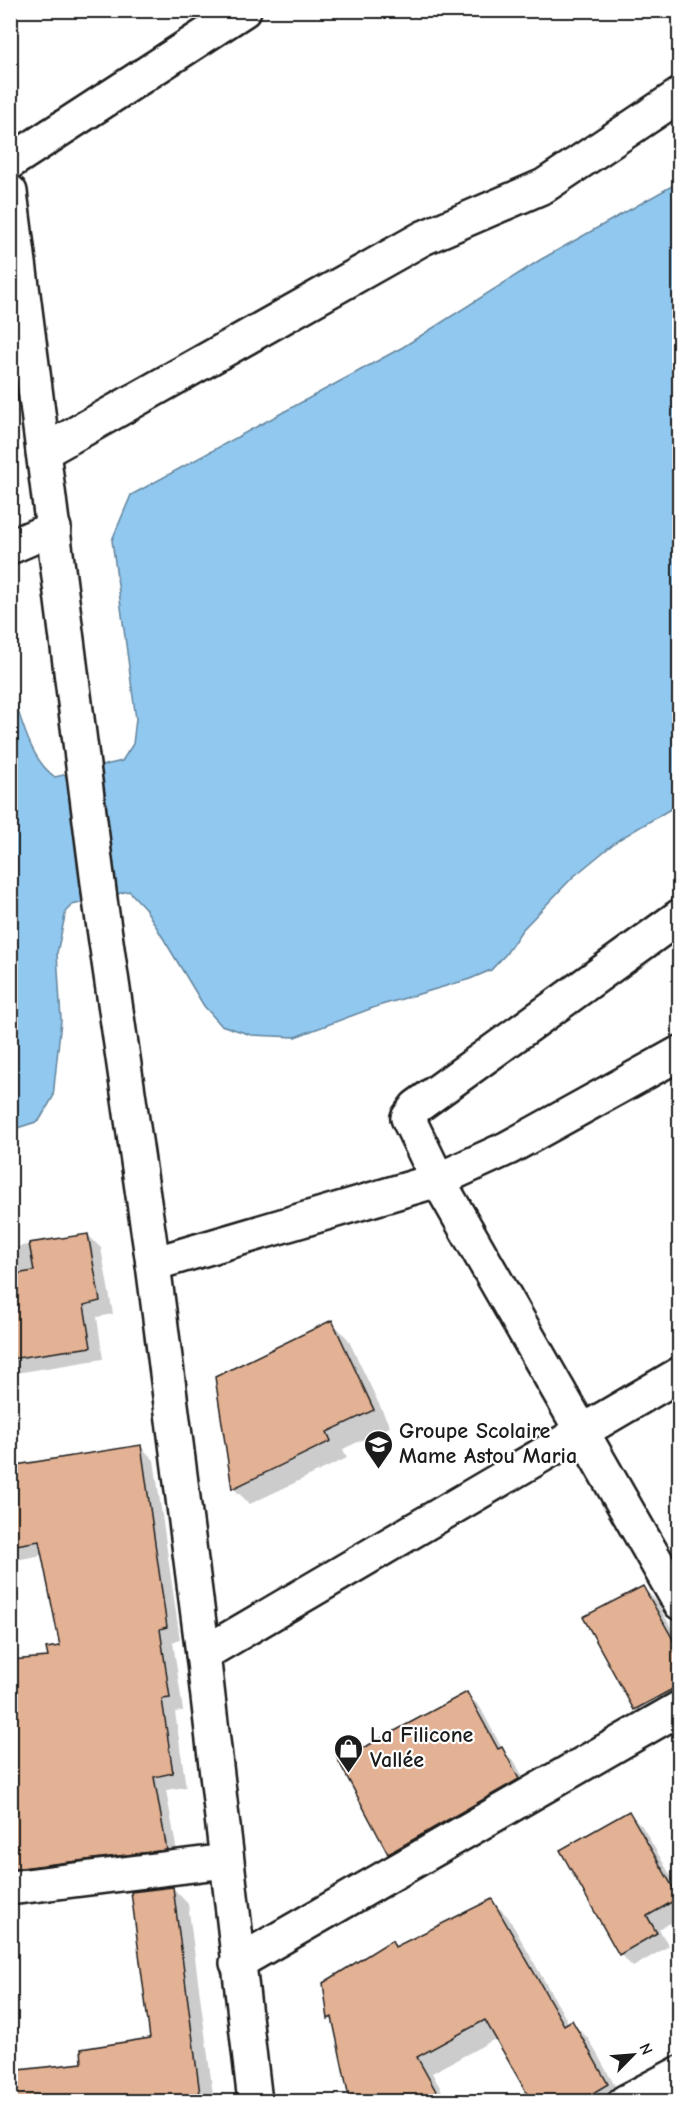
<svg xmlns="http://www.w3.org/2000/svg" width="690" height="2112" font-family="'Comic Neue',sans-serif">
	<rect width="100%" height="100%" fill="#fff"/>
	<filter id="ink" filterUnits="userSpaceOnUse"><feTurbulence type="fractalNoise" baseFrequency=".0167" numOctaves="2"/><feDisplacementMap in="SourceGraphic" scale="12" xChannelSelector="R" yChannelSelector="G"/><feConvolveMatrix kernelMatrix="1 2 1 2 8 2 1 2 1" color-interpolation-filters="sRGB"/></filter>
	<g filter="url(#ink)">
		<path fill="#91c8ef" stroke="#62839b" stroke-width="1.5" d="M679,182V804L618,840L573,877L522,930L506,954L491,970L470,979L378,1006L295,1037L251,1035L221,1025L204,1006L145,908L129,891L72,905L66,911L57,953L61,1020L53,1097L39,1121L11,1130L10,687C21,716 29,759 55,777L122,761L133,744L136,719L112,540L131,495L403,347L540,260Z"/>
		<g fill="#0003">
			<polygon points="88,1235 101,1248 113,1314 97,1317 103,1359 10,1374 10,1248"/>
			<polygon points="332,1322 348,1339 390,1427 343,1449 347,1458 250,1504 233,1488"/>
			<polygon points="10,1428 17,1466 140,1446 154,1460 180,1640 173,1642 183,1711 175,1712 186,1787 166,1790 179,1863 10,1888 10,1759 62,1647 43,1555 10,1561"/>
			<polygon points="643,1588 656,1601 680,1643 680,1705 648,1723 635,1710 585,1617"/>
			<polygon points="467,1694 480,1707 504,1752 515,1762 531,1793 402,1867 389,1854 339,1759 366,1748"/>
			<polygon points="629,1813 642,1826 680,1892 680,1918 659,1929 669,1946 633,1967 620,1954"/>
			<polygon points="173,1888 188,1904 214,2102 10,2102 84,2064 152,2039"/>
			<polygon points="492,1901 508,1917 569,2024 571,2022 588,2038 623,2100 534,2102 497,2038 432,2073 448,2102 351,2102 335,2024 329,2018 392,1942 398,1948"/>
		</g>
		<g fill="#e3b294" stroke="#1c1c1c" stroke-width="1.5">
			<polygon points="88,1234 100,1301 84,1305 91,1347 10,1359 10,1275 34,1271 29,1243"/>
			<polygon points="332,1320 374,1410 327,1432 331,1441 232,1489 215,1377"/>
			<polygon points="141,1445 167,1627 160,1629 170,1698 162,1699 173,1773 154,1777 167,1850 13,1869 10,1856 10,1660 48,1657 46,1648 60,1646 39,1541 10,1546 10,1466"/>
			<polygon points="643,1586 680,1652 680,1685 634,1710 583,1617"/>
			<polygon points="467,1692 498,1749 502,1747 519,1779 388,1854 337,1758 365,1747"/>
			<polygon points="629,1811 679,1898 647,1916 657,1933 619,1955 560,1850"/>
			<polygon points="173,1887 201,2102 10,2102 10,2071 82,2063 81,2049 150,2038 131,1892"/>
			<polygon points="492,1899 564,2025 572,2020 608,2084 578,2102 532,2102 485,2020 417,2057 442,2102 350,2102 332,2017 328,2019 323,1983 392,1940 395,1947"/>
		</g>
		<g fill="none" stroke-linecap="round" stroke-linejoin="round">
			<defs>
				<g id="street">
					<polyline points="10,162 244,10"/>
					<polyline points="43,452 423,238 544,186 680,95"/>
					<polyline points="10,547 54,528"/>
					<polyline points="680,916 416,1107 408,1118 438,1180 680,1603"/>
					<polyline points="153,1264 438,1180 508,1148 680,1053"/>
					<polyline points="203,1654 680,1374"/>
					<polyline points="10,1888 226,1861"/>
					<polyline points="237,1963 680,1708"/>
					<polyline points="625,2102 680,2073"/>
				</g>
				<polyline id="secondary" points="10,192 101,907 153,1264 203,1654 255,2102"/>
			</defs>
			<use href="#street" stroke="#1c1c1c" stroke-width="38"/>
			<use href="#secondary" stroke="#1c1c1c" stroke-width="38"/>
			<use href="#street" stroke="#fff" stroke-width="33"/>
			<use href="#secondary" stroke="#fff" stroke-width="33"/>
		</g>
	</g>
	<defs>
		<symbol id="school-pin" viewBox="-11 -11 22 30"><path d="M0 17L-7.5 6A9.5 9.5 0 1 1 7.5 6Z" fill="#1c1c1c" stroke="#fff"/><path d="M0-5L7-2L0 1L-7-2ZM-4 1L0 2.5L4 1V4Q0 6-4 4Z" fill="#fff"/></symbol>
		<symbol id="shop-pin" viewBox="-11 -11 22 30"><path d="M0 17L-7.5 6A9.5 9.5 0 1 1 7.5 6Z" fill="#1c1c1c" stroke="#fff"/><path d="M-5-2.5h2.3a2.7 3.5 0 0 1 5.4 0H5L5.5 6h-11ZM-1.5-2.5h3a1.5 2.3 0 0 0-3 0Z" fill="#fff"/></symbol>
	</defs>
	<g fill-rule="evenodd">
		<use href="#school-pin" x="362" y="1428" width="33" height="45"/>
		<use href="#shop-pin" x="332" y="1732" width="33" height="45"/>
	</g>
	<g text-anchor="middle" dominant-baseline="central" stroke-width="4.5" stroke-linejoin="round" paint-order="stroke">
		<g font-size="22" font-weight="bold" fill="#1c1c1c" stroke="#fff" text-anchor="start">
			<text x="399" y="1431">Groupe Scolaire<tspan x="399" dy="25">Mame Astou Maria</tspan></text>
			<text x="370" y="1735">La Filicone<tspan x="370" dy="25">Vallée</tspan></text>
		</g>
	</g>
	<rect width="690" height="2112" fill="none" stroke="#fff" stroke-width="36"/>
	<rect x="18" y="18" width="654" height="2076" fill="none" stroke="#1c1c1c" stroke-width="2" filter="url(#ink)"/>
	<g transform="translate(633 2055) rotate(65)" stroke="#ffffff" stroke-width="4.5" paint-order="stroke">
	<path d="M0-4.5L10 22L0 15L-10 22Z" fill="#1c1c1c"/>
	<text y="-9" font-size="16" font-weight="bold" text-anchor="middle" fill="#1c1c1c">N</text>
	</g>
</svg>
